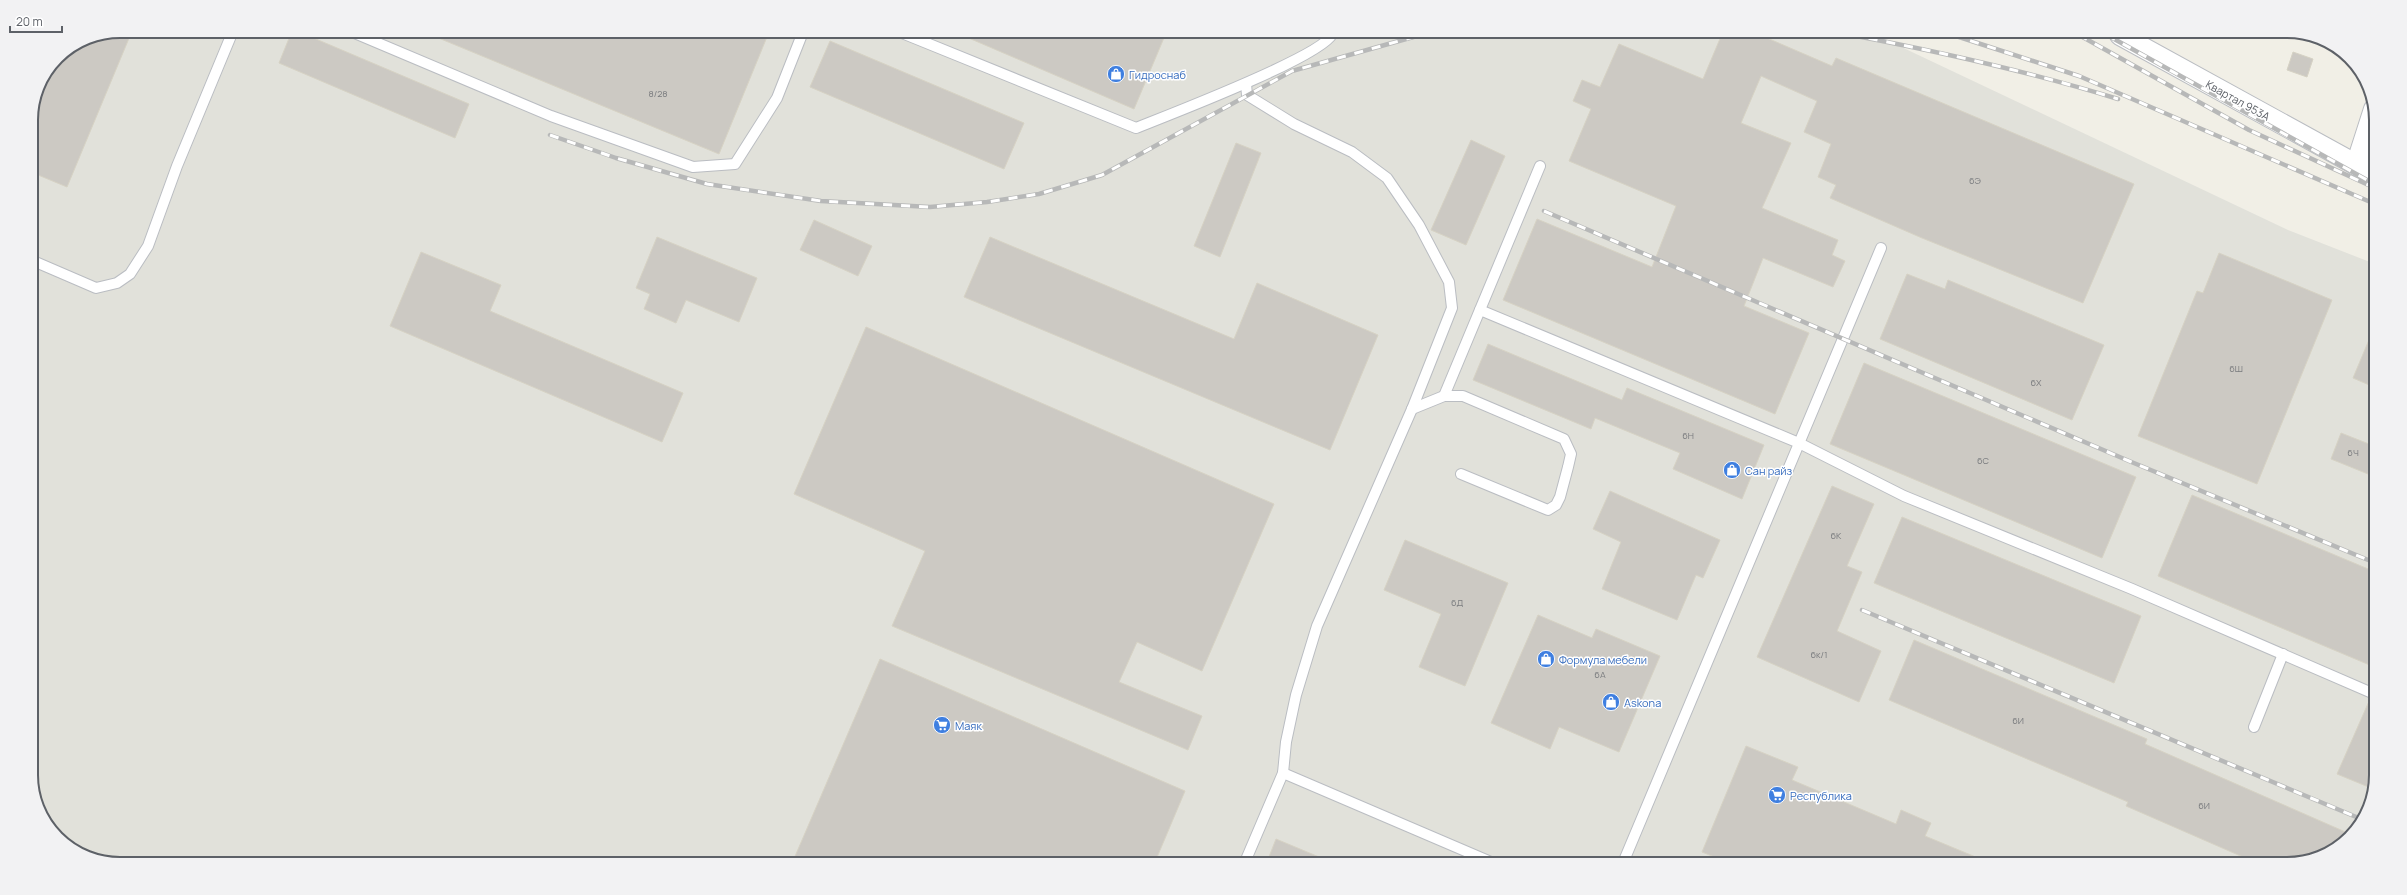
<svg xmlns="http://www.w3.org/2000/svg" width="2407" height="895" font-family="Manrope,sans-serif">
	<rect width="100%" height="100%" fill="#f1efe6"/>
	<polygon fill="#e1e1da" points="120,31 1876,35 2288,230 2375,264 2371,804 2341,846 2287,864 91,859 49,829 31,781 31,114 38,86 57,57 86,38"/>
	<g fill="#ccc9c3" stroke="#d6d2c4">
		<polygon points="120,31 132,31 67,187 31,172 31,114 38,86 57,57 86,38"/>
		<polygon points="292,31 297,31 469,104 455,138 279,63"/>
		<polygon points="424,32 769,32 719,154"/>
		<polygon points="957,33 1166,33 1134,109"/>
		<polygon points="1722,34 1760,35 1832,66 1836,58 2134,184 2083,303 1922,238 1830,198 1836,185 1818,177 1831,144 1804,132 1817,101 1761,76 1741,123 1791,143 1762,208 1838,240 1832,255 1845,261 1833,287 1763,258 1744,306 1809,333 1775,414 1503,300 1537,219 1652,267 1676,206 1569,161 1591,109 1573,101 1582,80 1600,87 1619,44 1703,79"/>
		<polygon points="830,41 1024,123 1004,169 810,87"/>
		<polygon points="2293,52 2313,59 2307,77 2287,70"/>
		<polygon points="1471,140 1505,156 1466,245 1431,230"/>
		<polygon points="1236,143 1261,153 1220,257 1194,246"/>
		<polygon points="814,220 872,246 858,276 800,250"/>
		<polygon points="657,237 757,278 739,322 686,300 676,323 644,309 650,294 636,288"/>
		<polygon points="990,237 1234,339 1257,283 1378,335 1330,450 964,297"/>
		<polygon points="421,252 501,285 490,311 683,393 662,442 390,326"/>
		<polygon points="2219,253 2332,300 2257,484 2138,436 2197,291 2203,293"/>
		<polygon points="1907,274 1945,289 1948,280 2104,345 2072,420 1880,339"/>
		<polygon points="866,327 1274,504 1202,671 1137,642 1119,682 1202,716 1188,750 892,626 925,551 794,494"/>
		<polygon points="2374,328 2374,387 2353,378"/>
		<polygon points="1488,344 1622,400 1627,388 1764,445 1742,499 1673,469 1680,453 1595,418 1591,429 1473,380"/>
		<polygon points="1864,363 2136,477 2102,558 1830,444"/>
		<polygon points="2341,433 2374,446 2373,476 2331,459"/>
		<polygon points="1832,486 1874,504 1847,566 1862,572 1837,631 1881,651 1859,702 1757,657"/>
		<polygon points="1610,491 1720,540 1703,578 1696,575 1677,620 1602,589 1621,542 1593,529"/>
		<polygon points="2192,495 2373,571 2372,666 2158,576"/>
		<polygon points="1902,517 2141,616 2114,683 1874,583"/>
		<polygon points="1405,540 1508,583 1465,686 1419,667 1441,614 1384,590"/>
		<polygon points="1538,615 1592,638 1596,629 1660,656 1619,752 1559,727 1550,749 1491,723"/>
		<polygon points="1914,640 2147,739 2145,744 2350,834 2341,846 2287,864 2259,864 2126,806 2128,802 1889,700"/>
		<polygon points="880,659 1185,791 1155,862 793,861"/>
		<polygon points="2370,699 2372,699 2371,788 2337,774"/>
		<polygon points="1746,746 1798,767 1792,780 1896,824 1901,810 1931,823 1925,836 1990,863 1762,863 1749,857 1747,863 1729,863 1702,852"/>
		<polygon points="1276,839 1331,862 1267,862"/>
	</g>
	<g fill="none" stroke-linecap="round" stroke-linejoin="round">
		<defs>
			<g id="service">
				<polyline points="352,32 551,116 693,167 735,164 777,98 803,32"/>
				<path d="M902,33L1136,128C1166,116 1323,56 1332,34"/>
				<polyline points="1246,84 1247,95 1294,124 1352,152 1387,178 1419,225 1449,282 1452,308 1412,409 1317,626 1296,695 1286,742 1283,773"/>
				<polyline points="31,260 96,288 117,283 130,274 148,246 177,166 233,31"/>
				<polyline points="1480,310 1799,443 1904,496 2132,589 2372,693"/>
				<polyline points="1444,396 1540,166"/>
				<polyline points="1412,409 1444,396 1463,396 1564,439 1571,454 1568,467 1560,497 1556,505 1548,510 1461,474"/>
				<polyline points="2254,727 2283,654"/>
				<polyline points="1245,862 1283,773 1491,862"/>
				<polyline points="1623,863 1881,248"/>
			</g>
			<g id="minor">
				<polyline points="2120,35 2375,175"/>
				<polyline points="2356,165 2374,109"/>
			</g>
		</defs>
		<use href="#service" stroke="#babdc2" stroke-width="12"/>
		<use href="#minor" stroke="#babdc2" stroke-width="22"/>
		<use href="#service" stroke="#fff" stroke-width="10"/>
		<use href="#minor" stroke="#fff" stroke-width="20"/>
		<defs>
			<g id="rail">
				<path d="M1851,35C1941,52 2031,72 2118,99"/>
				<polyline points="1953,35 2079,76 2375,204"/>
				<polyline points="2079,35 2249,130 2375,188"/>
				<polyline points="2107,35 2367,180"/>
				<polyline points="550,135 616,158 707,184 821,201 930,207 987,202 1039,194 1102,175 1292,71 1424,34"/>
				<polyline points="1544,211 2129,461 2373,562"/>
				<polyline points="1862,610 2361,819"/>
			</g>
		</defs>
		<use href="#rail" stroke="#b7b8b8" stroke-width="4.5"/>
		<use href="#rail" stroke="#fff" stroke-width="3" stroke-dasharray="9" stroke-linecap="butt"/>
	</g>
	<defs>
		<symbol id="shop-disc" viewBox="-11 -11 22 22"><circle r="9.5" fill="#3f7fe0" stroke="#fff"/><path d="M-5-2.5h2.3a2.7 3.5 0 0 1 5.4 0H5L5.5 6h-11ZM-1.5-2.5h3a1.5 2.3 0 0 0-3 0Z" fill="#fff"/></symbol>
		<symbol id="supermarket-disc" viewBox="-11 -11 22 22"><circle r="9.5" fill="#3f7fe0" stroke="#fff"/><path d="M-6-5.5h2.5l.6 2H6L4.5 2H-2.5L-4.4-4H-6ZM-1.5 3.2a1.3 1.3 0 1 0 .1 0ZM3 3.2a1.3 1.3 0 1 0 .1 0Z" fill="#fff"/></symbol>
	</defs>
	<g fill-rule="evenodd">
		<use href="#shop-disc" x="1106" y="64" width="20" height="20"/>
		<use href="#shop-disc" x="1722" y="460" width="20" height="20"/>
		<use href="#shop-disc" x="1536" y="649" width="20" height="20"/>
		<use href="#shop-disc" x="1601" y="692" width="20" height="20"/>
		<use href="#supermarket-disc" x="932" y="715" width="20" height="20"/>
		<use href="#supermarket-disc" x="1767" y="785" width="20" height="20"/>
	</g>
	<g text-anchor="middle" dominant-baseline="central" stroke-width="3" stroke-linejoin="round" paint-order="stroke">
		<g font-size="9" fill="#797b7e">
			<text x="658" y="93">8/28</text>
			<text x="1975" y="180">6Э</text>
			<text x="2236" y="368">6Ш</text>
			<text x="2036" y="382">6Х</text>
			<text x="1688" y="435">6Н</text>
			<text x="2353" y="452">6Ч</text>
			<text x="1983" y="460">6С</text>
			<text x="1836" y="535">6К</text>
			<text x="1457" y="602">6Д</text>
			<text x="1819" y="654">6к/1</text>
			<text x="1600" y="674">6А</text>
			<text x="2018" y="720">6И</text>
			<text x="2204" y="805">6И</text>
		</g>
		<g font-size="11" fill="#366cbe" stroke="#fff" text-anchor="start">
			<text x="1129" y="74">Гидроснаб</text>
			<text x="1745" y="470">Сан райз</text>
			<text x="1559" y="659">Формула мебели</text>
			<text x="1624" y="702">Askona</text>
			<text x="955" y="725">Маяк</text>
			<text x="1790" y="795">Республика</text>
		</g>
		<g font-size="11" fill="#5d6167" stroke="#fff">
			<text transform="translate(2238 100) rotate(29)">Квартал 953А</text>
		</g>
	</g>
	<path d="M0 0H2407V895H0ZM120 38H2287A82 82 0 0 1 2369 120V775A82 82 0 0 1 2287 857H120A82 82 0 0 1 38 775V120A82 82 0 0 1 120 38Z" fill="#f2f2f3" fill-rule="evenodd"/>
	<path fill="none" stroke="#5d6167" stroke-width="2" d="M120 38H2287A82 82 0 0 1 2369 120V775A82 82 0 0 1 2287 857H120A82 82 0 0 1 38 775V120A82 82 0 0 1 120 38Z"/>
	<path d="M10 26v6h52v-6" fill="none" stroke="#5d6167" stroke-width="2"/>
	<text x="16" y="26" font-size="12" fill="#5d6167" stroke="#ffffff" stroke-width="3" paint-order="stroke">20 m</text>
</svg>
